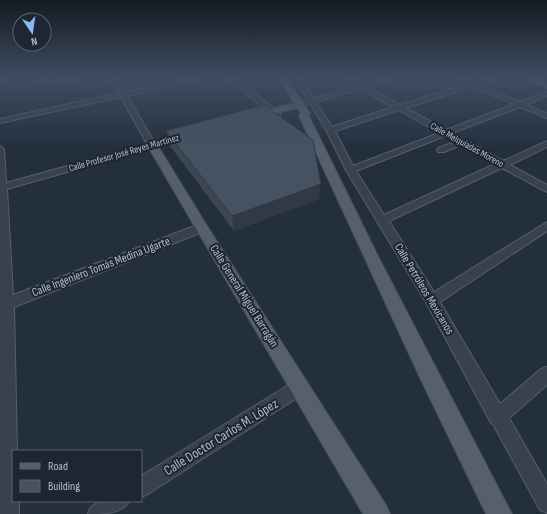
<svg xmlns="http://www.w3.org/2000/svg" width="547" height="514" font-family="'Sofia Sans Condensed',sans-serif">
	<rect width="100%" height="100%" fill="#242f3d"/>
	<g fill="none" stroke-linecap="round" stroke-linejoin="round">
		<defs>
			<g id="minor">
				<polygon points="38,77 44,77 47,84 46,85 42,85"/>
				<polygon points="52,77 58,77 59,79 86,77 56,83 54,82"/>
				<polygon points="110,77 116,77 125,92 195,77 207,77 127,96 156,145 155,147 7,189 13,295 197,225 205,225 207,228 205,231 14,307 17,451 13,451 13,501 19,501 19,514 0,514 0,146 4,149 6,183 147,144 121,97 0,123 0,119 119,93"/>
				<polygon points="226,77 233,77 280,113 280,117 274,117"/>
				<path d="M294,77H300L313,98L355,86L341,77H349L362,84L387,77H397L367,87L400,105L466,84L452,77H461L473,82L488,77H498L478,84L520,102L547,92V96L526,105L547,113V118L520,107L452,133L503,161L547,141V147L510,165L547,185V192L502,168L389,221L434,292L547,222V231L440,302L500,404L541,369L547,367V385L509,418L547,484V513L540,510L493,424L491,423L427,304L346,170L326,130L310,103L300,106L296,104L308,100ZM472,87L514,104L446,130L406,108ZM360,89L393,107L332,127L316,102ZM399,110L439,133L353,166L335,131ZM445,136L455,142L438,148L437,150L438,152H444L461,145L495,164L384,215L356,171Z"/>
				<polygon points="300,378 306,380 308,386 306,392 148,494 141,497 141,476"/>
				<path d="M100,501H129C122,514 104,514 88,514L91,507Z"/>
			</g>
			<g id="major">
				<polygon points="0,77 12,77 0,81"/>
				<polygon points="278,77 286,77 310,113 309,116 381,262 512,514 486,514 420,378 299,116 300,113 297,108 255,119 250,116 252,114 294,103"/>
				<polygon points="523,77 533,77 547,84 547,89"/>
				<polygon points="187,132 192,135 191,137 158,146 204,221 386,505 390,514 363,514 147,145 148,143"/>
			</g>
		</defs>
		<use href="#minor" stroke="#565f6b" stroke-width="2"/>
		<use href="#major" stroke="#414a56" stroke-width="2"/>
		<use href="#minor" fill="#38414d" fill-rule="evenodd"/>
		<use href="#major" fill="#56606d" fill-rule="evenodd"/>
	</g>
	<polygon fill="#3c4753" points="166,131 319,199 234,231 170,146"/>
	<polygon fill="#313944" points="321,184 319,199 234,231 232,216"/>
	<polygon fill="#465261" stroke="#313944" points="264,105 313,140 321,184 232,216 166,131"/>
	<linearGradient id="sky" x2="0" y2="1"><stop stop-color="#141a22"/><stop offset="0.52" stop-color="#3f4d62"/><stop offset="1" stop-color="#3f4d62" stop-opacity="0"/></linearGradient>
	<rect width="547" height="149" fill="url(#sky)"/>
	<g text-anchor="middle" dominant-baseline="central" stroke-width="4" stroke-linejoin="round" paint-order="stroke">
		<g font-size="10" fill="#b4bcc8" stroke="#1d2632">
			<text transform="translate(467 145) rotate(29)">Calle Melquíades Moreno</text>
			<text transform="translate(124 153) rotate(-16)">Calle Profesor José Reyes Martínez</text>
		</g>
		<g font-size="12" fill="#b4bcc8" stroke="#1d2632">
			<text transform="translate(101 267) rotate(-21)">Calle Ingeniero Tomás Medina Ugarte</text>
			<text transform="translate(424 289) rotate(59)">Calle Petróleos Mexicanos</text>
			<text transform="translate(244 296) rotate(58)">Calle General Miguel Barragán</text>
		</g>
		<g font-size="14" fill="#b4bcc8" stroke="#1d2632">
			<text transform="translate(221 437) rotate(-32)">Calle Doctor Carlos M. López</text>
		</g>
	</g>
	<rect x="12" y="450" width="130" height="52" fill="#1d2632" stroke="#59626e"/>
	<rect x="20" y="463" width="20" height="6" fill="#56606d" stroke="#59626e"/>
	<text x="48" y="470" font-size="12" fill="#b4bcc8">Road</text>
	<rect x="20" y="480" width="20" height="12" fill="#465261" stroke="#59626e"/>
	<text x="48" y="490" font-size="12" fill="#b4bcc8">Building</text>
	<g transform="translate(32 32) rotate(167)"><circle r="19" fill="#1d2632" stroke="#59626e"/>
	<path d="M0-3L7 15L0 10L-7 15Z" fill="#8cb6f5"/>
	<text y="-6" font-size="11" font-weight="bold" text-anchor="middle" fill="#b4bcc8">N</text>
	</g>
</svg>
